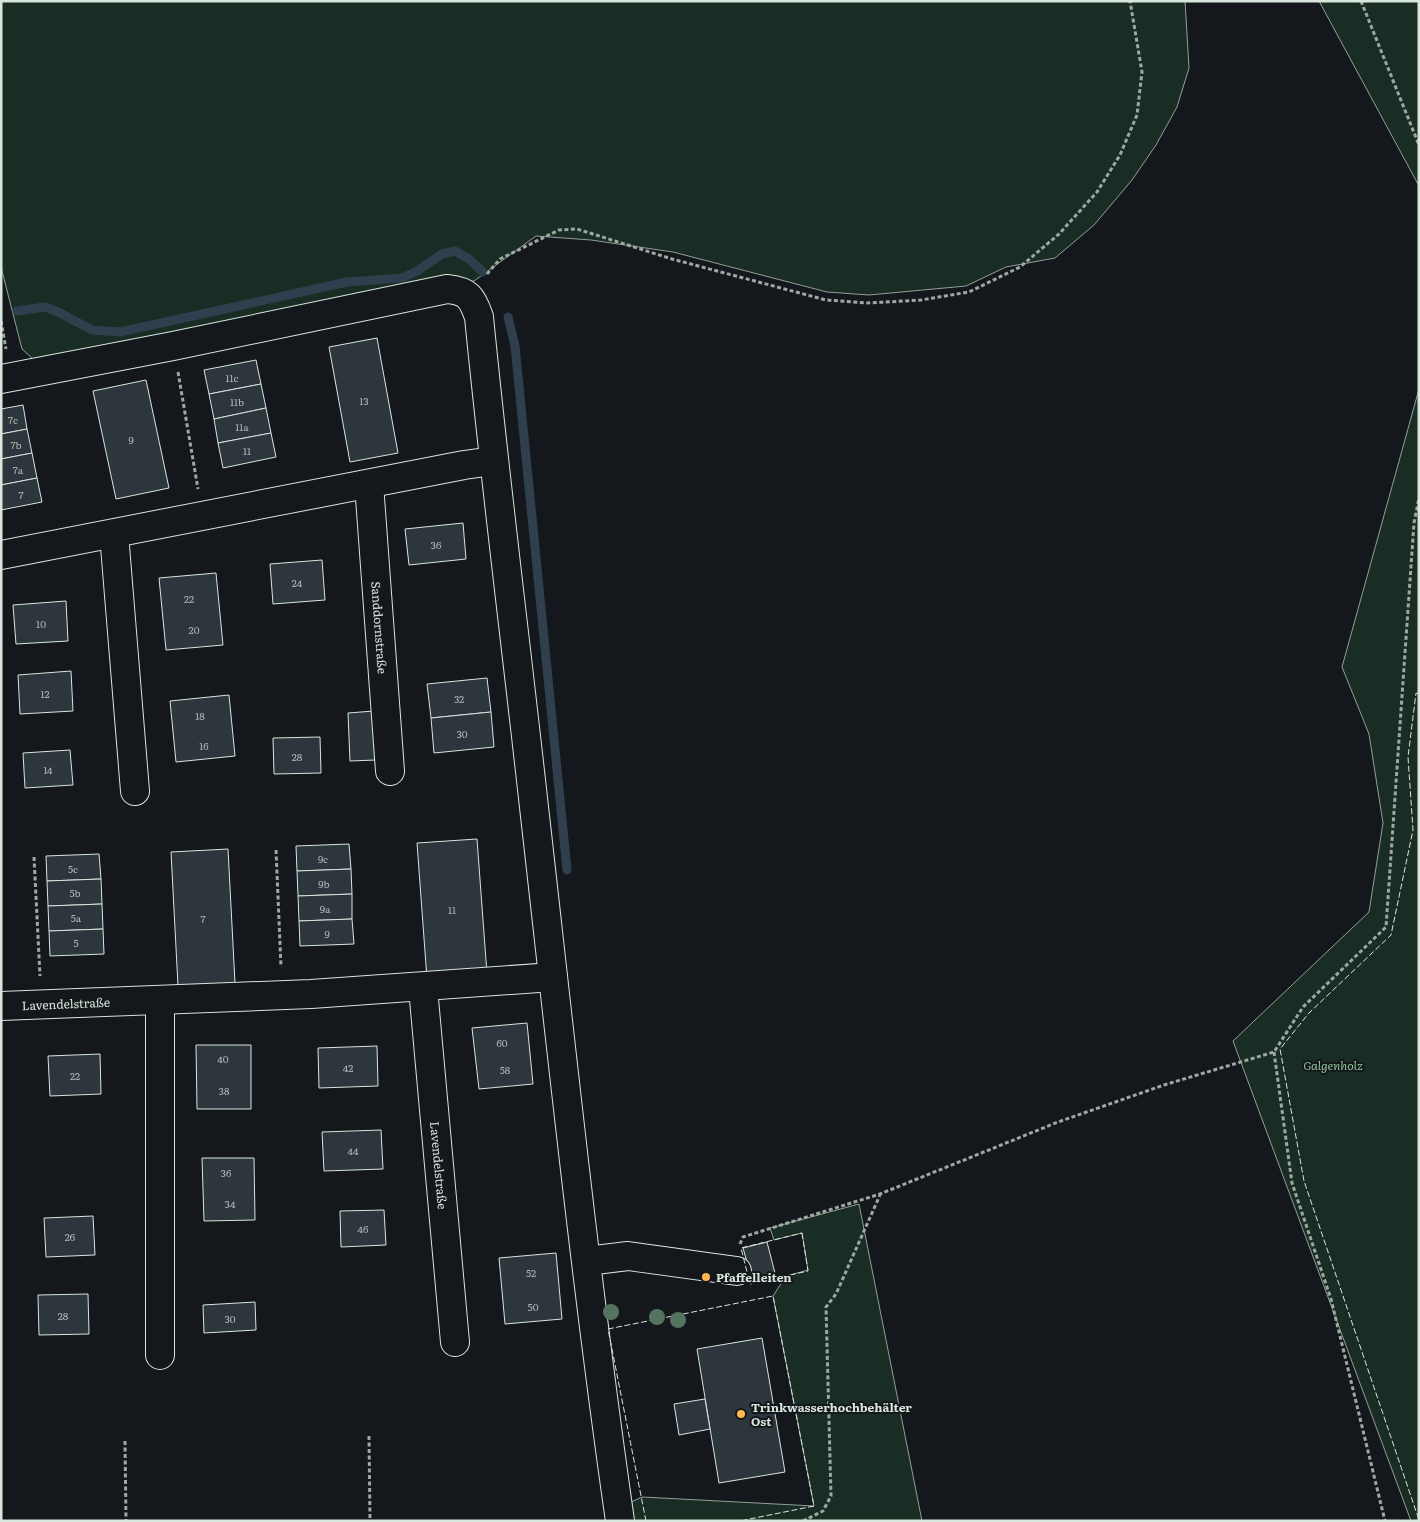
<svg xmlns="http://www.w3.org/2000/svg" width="1420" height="1522" font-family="Literata,serif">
	<rect width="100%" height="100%" fill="#14181c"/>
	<g fill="#1a2d24" stroke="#939e99">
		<polygon points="1,1 1185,1 1189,68 1177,107 1156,145 1132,180 1094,225 1055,258 1006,267 966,286 869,295 827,292 673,252 591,240 536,236 474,281 50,361 33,359 22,349 1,267"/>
		<polygon points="1319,1 1419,1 1419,186"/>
		<polygon points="1419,389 1419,1521 1411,1521 1233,1041 1369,912 1383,823 1369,734 1342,667"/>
		<polygon points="859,1204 922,1521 632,1521 629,1503 642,1497 814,1506 773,1296 786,1276 808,1270 802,1233 774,1240 770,1228"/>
	</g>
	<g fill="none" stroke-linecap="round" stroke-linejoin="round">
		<g stroke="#2f3f4d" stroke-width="9">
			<polyline points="17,311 45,307 58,312 92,330 120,332 347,282 402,278 417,271 442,254 455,251 469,259 483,272"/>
			<polyline points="508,317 515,346 567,870"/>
		</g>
	</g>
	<g fill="#2c363c" stroke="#d8e6dc">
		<polygon points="377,338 398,453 350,462 329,347"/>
		<polygon points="256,360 261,384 209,394 204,370"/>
		<polygon points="146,380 169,488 116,499 93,391"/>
		<polygon points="261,384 266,408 214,419 209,394"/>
		<polygon points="23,405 27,429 1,434 1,409"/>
		<polygon points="266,408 271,433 218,443 214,419"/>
		<polygon points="27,429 32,453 1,459 1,434"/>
		<polygon points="271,433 276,457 223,468 218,443"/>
		<polygon points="32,453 37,478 1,485 1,459"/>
		<polygon points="37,478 42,502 1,510 1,485"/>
		<polygon points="463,523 466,559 409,565 405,529"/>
		<polygon points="322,560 325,600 273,604 270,564"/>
		<polygon points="216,573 223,645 166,650 159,578"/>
		<polygon points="66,601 68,641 16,644 13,605"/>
		<polygon points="71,671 73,711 20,714 18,675"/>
		<polygon points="487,678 491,712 431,718 427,684"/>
		<polygon points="229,695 235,756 176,762 170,701"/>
		<polygon points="374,711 376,760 350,761 348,713"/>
		<polygon points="491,712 494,747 434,753 431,718"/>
		<polygon points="320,737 321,773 274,774 273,738"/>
		<polygon points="70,750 73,785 25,788 23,753"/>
		<polygon points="477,839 487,974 427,979 417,843"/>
		<polygon points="349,844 351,869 297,871 296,846"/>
		<polygon points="228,849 235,983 178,986 171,852"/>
		<polygon points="99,854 101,879 47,881 46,856"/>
		<polygon points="351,869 352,894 298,896 297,871"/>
		<polygon points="101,879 102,904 48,906 47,881"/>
		<polygon points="352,894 352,919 299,921 298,896"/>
		<polygon points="102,904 103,929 49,931 48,906"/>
		<polygon points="352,919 354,944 300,946 299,921"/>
		<polygon points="103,929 104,954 50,956 49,931"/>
		<polygon points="527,1023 533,1084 479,1089 472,1028"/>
		<polygon points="196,1045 251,1045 251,1109 197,1109"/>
		<polygon points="377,1046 378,1086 319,1088 318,1048"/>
		<polygon points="100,1054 101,1094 50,1096 48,1056"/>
		<polygon points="381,1130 383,1169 324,1171 322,1132"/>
		<polygon points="202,1158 254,1158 255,1220 204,1221"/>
		<polygon points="384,1210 386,1245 341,1247 340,1211"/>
		<polygon points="93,1216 95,1255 46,1257 44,1218"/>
		<polygon points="767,1242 776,1277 753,1283 743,1248"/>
		<polygon points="556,1253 562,1319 505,1324 499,1258"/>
		<polygon points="88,1294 89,1334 39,1335 38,1295"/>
		<polygon points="255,1302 256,1330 204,1333 203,1305"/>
		<polygon points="762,1338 785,1472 719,1483 697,1349"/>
		<polygon points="705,1399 710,1429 679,1435 674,1404"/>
	</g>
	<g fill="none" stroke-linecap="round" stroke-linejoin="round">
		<defs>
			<g id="minor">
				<path d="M1,379L173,346L447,289C468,291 472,297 479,317C495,480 516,644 534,807C561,1045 586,1284 620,1521"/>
				<path id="s1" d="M369,484L390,771"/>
				<polyline points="114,534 135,791"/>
				<polyline points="1,555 464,465 493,461"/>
				<path id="s2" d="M423,988L455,1342"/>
				<path id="s3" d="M1,1006L311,994L553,977"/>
				<polyline points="587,1261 628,1256 737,1271"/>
				<polyline points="160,1355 160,1001"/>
			</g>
		</defs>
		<use href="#minor" stroke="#d8e6dc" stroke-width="30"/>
		<g stroke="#9da8a2" stroke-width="3" stroke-dasharray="4 2.5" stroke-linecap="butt">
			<polyline points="1361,1 1419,145"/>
			<polyline points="487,274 500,259 559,230 577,229 672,259 826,300 868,303 921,300 969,292 1020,267 1059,234 1097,192 1120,155 1137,115 1142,72 1130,1"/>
			<polyline points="1,321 6,349"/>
			<polyline points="178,372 198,489"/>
			<polyline points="276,850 281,967"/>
			<polyline points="34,857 40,976"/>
			<polyline points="1274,1052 1292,1183 1331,1299 1385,1521"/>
			<polyline points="740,1244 743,1237 880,1194 1058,1122 1164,1085 1274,1052 1303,1007 1386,927 1414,523 1419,498"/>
			<polyline points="369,1436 370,1521"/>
			<polyline points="125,1441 126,1521"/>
			<polyline points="803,1521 823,1511 831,1496 826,1307 836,1294 880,1195"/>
		</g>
		<use href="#minor" stroke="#14181c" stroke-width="28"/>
		<g stroke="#d8e6dc" stroke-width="1" stroke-dasharray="6 2.5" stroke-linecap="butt">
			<polyline points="1419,694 1416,693 1408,757 1413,830 1391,935 1309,1013 1280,1049 1304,1181 1419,1520"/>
			<polygon points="802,1233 808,1271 750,1284 741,1248"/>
			<polyline points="646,1521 608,1329 773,1296 814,1506 740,1521"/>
		</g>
	</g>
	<g fill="#55745f">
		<circle cx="611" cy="1312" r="8"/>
		<circle cx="657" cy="1317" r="8"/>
		<circle cx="678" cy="1320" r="8"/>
	</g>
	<g fill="#ffb74d" stroke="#14181c" stroke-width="2">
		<circle cx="706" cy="1277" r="5"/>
		<circle cx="741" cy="1414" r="5"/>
	</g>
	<g text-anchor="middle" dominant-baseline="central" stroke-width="4" stroke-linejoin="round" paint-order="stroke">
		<g font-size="10" fill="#adbab4">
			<text x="232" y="377">11c</text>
			<text x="364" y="400">13</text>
			<text x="237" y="401">11b</text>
			<text x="13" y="419">7c</text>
			<text x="242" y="426">11a</text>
			<text x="131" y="439">9</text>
			<text x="16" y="444">7b</text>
			<text x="247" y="450">11</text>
			<text x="18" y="469">7a</text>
			<text x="21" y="494">7</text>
			<text x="436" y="544">36</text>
			<text x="297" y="582">24</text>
			<text x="189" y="598">22</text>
			<text x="41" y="623">10</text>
			<text x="194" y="629">20</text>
			<text x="45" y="693">12</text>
			<text x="459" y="698">32</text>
			<text x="200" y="715">18</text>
			<text x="462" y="733">30</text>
			<text x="204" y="745">16</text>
			<text x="297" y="756">28</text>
			<text x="48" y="769">14</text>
			<text x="323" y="858">9c</text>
			<text x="73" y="868">5c</text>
			<text x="324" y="883">9b</text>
			<text x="75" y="892">5b</text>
			<text x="325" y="908">9a</text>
			<text x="452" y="909">11</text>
			<text x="76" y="917">5a</text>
			<text x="203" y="918">7</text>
			<text x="327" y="933">9</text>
			<text x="76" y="942">5</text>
			<text x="502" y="1042">60</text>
			<text x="223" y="1058">40</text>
			<text x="348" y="1067">42</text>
			<text x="505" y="1069">58</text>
			<text x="75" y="1075">22</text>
			<text x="224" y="1090">38</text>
			<text x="353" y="1150">44</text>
			<text x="226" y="1172">36</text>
			<text x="230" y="1203">34</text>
			<text x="363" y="1228">46</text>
			<text x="70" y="1236">26</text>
			<text x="531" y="1272">52</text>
			<text x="533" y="1306">50</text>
			<text x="63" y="1315">28</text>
			<text x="230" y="1318">30</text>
		</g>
		<g font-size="12" fill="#d8e6dc" stroke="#14181c">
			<text stroke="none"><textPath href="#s1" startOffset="144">Sanddornstraße</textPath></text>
			<text stroke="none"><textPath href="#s3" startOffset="65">Lavendelstraße</textPath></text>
			<text stroke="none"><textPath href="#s2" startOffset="178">Lavendelstraße</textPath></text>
		</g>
		<g font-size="12" font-style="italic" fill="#8ac095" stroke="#14181c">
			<text x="1333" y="1065">Galgenholz</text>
		</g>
		<g font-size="12" font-weight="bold" fill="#d8e6dc" stroke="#14181c" text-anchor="start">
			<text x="716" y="1277">Pfaffelleiten</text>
			<text x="751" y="1407">Trinkwasserhochbehälter<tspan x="751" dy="14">Ost</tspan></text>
		</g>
	</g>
	<rect width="1420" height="1522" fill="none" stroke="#d8e6dc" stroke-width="5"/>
</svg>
